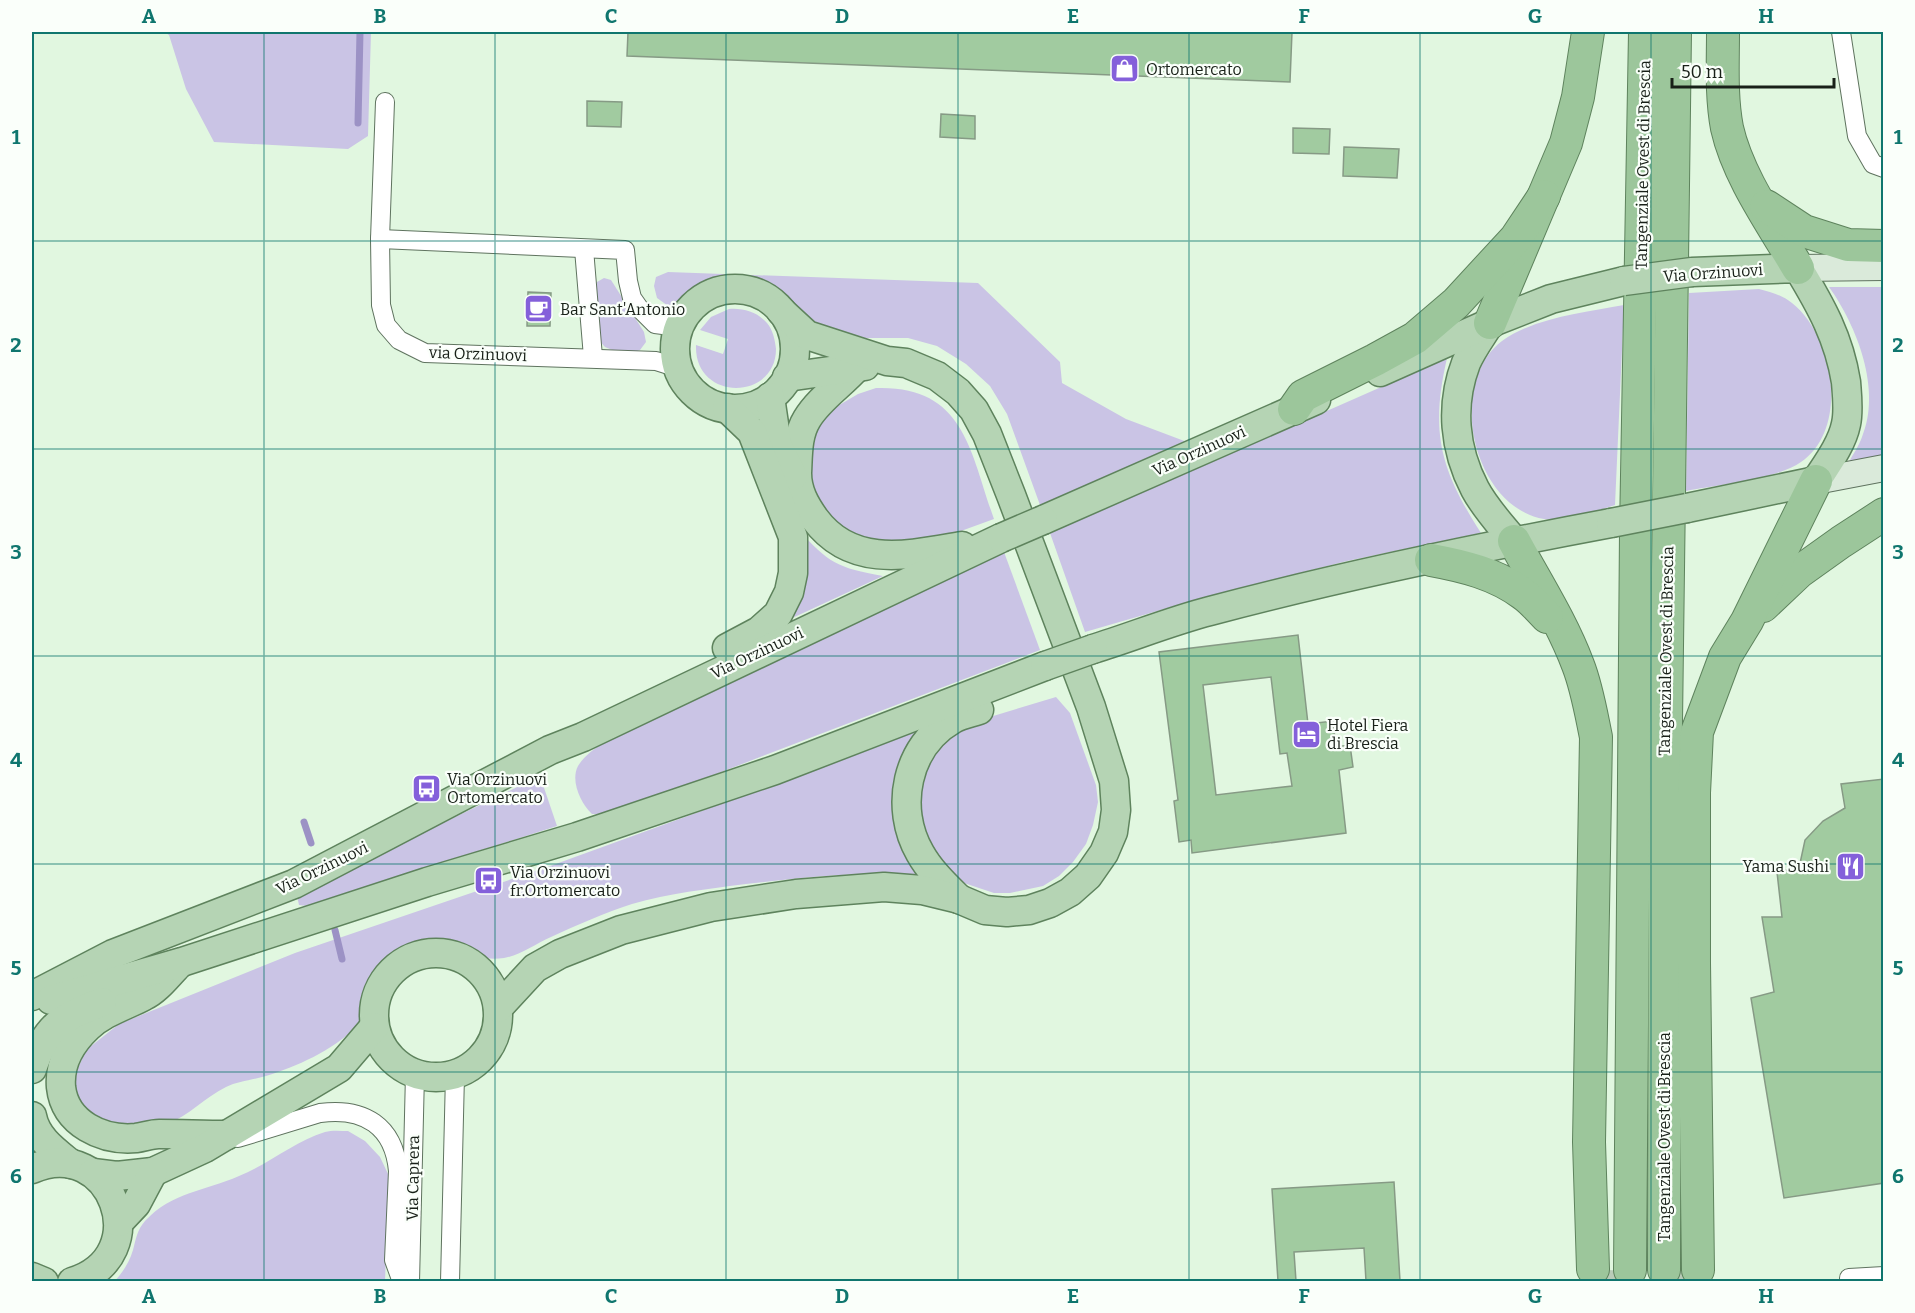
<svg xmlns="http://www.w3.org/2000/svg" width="1915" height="1313" font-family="Bitter,serif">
	<rect width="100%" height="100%" fill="#e1f7e0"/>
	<g fill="#cac4e5">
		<polygon points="164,32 371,32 368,136 348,149 214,142 186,89 169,35"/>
		<polygon points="668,272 978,283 1060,362 1062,383 1126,419 1187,442 1040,505 1007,414 990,386 966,364 937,346 908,338 848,338 813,324 792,304 768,288 751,283 732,281 713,284 697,292 683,305 671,308 657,298 654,286 656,277"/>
		<polygon points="604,278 611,280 644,332 646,342 640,350 629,354 617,352 605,347 597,338 592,298 597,282"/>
		<path d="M1829,287H1883V455L1849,462C1853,454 1859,446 1862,437C1882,390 1857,326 1829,287Z"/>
		<path d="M1759,289C1771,292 1782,295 1792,303C1834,336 1850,428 1801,462C1778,479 1716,485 1686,491L1689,293Z"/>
		<path d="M1624,305L1615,505C1593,512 1568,523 1544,519C1473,507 1445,384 1502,341C1533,318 1586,312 1624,305Z"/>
		<path d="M729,309C744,308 757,312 767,323C773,330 775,340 776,349C776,401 694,402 696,345L723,354L728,339L700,330L711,317Z"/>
		<path d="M1447,358C1430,432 1440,469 1481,533L1347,561L1209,596L1085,632L1050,533Z"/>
		<path d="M876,388C965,385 970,452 994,519L917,547L885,549L828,521L809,479L813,441L822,421L836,407L858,394Z"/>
		<path d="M798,529C828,563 838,568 883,576L788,620Z"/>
		<path d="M1004,552L1040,650L661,795L602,814H592C581,804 570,781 578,766C584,756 594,749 603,743Z"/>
		<polygon points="1056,697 1070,713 1096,785 1098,802 1093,825 1086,844 1073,862 1059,876 1043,886 1010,893 994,893 964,883 949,873 917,825 922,769 957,727"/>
		<path d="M932,723L910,748L921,875C862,871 805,877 746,884C708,889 669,893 632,904C604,913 577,925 551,937C535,944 521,955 504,958C468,964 438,933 401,952C381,962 370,977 366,998C364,1008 362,1020 355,1028C333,1050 296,1067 266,1076C253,1080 238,1081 226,1087C205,1097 189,1116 167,1124C157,1128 103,1124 89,1123L70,1086L86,1050L119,1024L295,953L553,865L836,762Z"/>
		<polygon points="540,776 557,826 307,906 299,905 297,896 302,891"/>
		<path d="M348,1131L365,1141L380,1157L389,1176L385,1281L114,1282C123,1272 129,1263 133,1250C136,1239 137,1230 145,1221C172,1192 205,1191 239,1176C269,1164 295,1141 325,1132C332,1130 341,1131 348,1131Z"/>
	</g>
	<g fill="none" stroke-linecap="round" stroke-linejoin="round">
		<g stroke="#9c92c5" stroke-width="7">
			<polyline points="358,123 360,32"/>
			<polyline points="304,822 311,843"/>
			<polyline points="335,930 342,959"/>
		</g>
	</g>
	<g fill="#a1cba0" stroke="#869a85" stroke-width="1.5" fill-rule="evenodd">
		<polygon points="628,32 1292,32 1290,82 627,56"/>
		<polygon points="587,101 622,102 621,127 587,126"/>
		<polygon points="941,114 975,116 975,139 940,137"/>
		<polygon points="1293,128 1330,129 1329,154 1293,153"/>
		<polygon points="1344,147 1399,149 1397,178 1343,176"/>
		<polygon points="528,292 551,293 550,326 527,326"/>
		<path d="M1298,635L1308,724L1333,721L1336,747L1350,745L1353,767L1339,770L1346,833L1192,853L1191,840L1179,842L1174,801L1178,800L1159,652ZM1271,677L1280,754L1287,753L1292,786L1216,795L1203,685Z"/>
		<polygon points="1884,779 1884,1183 1784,1198 1751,998 1774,992 1762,917 1782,917 1777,872 1799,868 1805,840 1823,821 1845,808 1841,784"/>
		<polygon points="1394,1182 1400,1281 1366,1281 1364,1248 1294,1252 1296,1281 1278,1281 1272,1189"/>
	</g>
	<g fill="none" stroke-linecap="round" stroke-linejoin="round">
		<g stroke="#b9ccb8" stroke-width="32" stroke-dasharray="32 16" stroke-linecap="butt">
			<polyline points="1679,1270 1679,1282"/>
			<polyline points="1608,1282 1609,1270"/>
		</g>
		<defs>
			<g id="minor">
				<polyline points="1841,32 1857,136 1873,164 1884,168"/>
				<polyline points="385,102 380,239 381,305 386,325 399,340 425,353 656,361 678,368"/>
				<polyline points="380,239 625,250 628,281 632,298 639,308 655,324 679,327"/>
				<polyline points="584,249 593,357"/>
				<path d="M238,1138L320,1113C364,1107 394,1126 398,1171L394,1260L402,1282"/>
				<polyline points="1849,1278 1884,1276"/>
				<polyline points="410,1282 415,1074"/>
				<polyline points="450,1282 455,1075"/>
			</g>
			<g id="secondary">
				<polyline points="1798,268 1884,267"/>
				<polyline points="1816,481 1884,468"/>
			</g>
			<g id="primary">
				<circle cx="735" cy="349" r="60"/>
				<path d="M1490,323C1482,336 1472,349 1466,363C1450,405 1454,449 1475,489C1485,508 1501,525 1514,541"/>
				<path d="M857,367C841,385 819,399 807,419C797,435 798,456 797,473C797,491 805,505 815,519C852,569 909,555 962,546"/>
				<polyline points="1380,372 1490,323 1551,299 1624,281"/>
				<polyline points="787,377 865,366"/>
				<polyline points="770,397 777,444 793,476"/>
				<path d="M1687,508L1816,481C1827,464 1842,444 1846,424C1849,411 1847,395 1846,382C1839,338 1821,306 1798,268L1692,272"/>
				<polyline points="1043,520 1316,400"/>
				<polyline points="727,648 759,631 778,614 789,592 793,573 793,537 752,432 727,408"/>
				<path d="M1093,649C1132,637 1171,621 1210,611C1342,576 1477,548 1611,523"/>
				<path d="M959,899C945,885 930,871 920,853C894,808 906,746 953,719C960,715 970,713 979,710"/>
				<circle cx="436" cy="1015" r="62"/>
				<path d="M178,965C168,975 157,990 144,996C125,1006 104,1012 88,1027C71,1043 59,1063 61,1087C65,1124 103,1141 136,1138C144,1137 151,1134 159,1134C181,1134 204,1135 227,1135"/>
				<polyline points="32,996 113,954 294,884 550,750 583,737 1001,538"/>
				<polyline points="51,1000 182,962 427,882 577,837 775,770 1045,666"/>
				<polyline points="498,1008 535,968 560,954 621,930 711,907 796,894 884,887 922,890 959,899 985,910 1007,912 1029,910 1050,903 1070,892 1088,876 1104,853 1113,832 1116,810 1114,781 1091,707 1011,495 987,434 974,410 958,392 937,376 906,363 887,361 807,335 781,311"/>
				<path d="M32,1069C47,1024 60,1019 102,1002"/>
				<path d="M32,1116C36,1138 55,1151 71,1164"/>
				<path d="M32,1169C111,1134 158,1256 72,1282"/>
				<polyline points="93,1173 117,1176 153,1172 205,1148 339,1068 374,1027"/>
				<polyline points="119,1222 136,1204 153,1172"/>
				<polyline points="32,1277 44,1282"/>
			</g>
			<g id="trunk">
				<path d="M1723,32C1723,64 1721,96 1727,128C1738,177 1773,225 1798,268"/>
				<polyline points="1766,206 1804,231 1848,245 1884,246"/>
				<polyline points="1490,323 1566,143 1578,97 1588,32"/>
				<polyline points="1294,409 1303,396 1375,360 1415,338 1456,303 1516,238 1544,196"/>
				<path d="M1514,541C1536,582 1562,622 1578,665C1587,688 1591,713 1596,737L1589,1142L1593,1269"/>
				<path d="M1431,560C1464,566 1496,574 1523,594C1532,600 1539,609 1547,617"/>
				<polyline points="1763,606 1799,572 1841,542 1884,514"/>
				<polyline points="1630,1270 1636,531 1645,32"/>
				<polyline points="1664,1270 1665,800 1675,32"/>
				<polyline points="1698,1270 1694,963 1694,793 1697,732 1725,657 1747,621 1816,481"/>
			</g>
		</defs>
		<use href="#minor" stroke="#5f735f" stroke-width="20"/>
		<use href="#secondary" stroke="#5f735f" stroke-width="28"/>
		<use href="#primary" stroke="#5e835d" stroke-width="31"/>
		<use href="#trunk" stroke="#5e835d" stroke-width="34"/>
		<use href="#minor" stroke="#fff" stroke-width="18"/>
		<use href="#secondary" stroke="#daeada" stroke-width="26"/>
		<use href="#primary" stroke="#b5d4b4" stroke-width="28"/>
		<use href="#trunk" stroke="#9cc69b" stroke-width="32"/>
		<defs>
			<g id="primary-bridge">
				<polyline points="1624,281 1692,272"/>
				<polyline points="1611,523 1687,508"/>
				<polyline points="1001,538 1043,520"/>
				<polyline points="1045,666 1093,649"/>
			</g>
		</defs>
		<use href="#primary-bridge" stroke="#5e835d" stroke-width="31" stroke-linecap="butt"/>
		<use href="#primary-bridge" stroke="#b5d4b4" stroke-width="28"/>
	</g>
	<path fill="none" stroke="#0f766e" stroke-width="1.5" stroke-opacity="0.55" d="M264,32V1282M495,32V1282M726,32V1282M958,32V1282M1189,32V1282M1420,32V1282M1651,32V1282M32,241H1884M32,449H1884M32,656H1884M32,864H1884M32,1072H1884"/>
	<defs>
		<symbol id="shop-square" viewBox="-11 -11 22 22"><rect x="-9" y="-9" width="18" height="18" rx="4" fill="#8460da" stroke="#fafffa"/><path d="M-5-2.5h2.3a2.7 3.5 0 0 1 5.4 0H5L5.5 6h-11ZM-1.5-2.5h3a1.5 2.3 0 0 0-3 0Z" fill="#fff"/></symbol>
		<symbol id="cafe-square" viewBox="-11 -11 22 22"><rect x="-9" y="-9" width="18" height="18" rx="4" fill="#8460da" stroke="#fafffa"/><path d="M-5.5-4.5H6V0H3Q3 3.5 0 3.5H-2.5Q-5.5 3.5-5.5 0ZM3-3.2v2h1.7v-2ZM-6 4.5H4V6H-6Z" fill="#fff"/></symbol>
		<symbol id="hotel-square" viewBox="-11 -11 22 22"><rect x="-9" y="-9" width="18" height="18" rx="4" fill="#8460da" stroke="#fafffa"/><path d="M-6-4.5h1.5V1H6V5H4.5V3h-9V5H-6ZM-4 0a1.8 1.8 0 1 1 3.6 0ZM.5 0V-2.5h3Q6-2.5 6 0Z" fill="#fff"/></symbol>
		<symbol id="bus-square" viewBox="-11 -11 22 22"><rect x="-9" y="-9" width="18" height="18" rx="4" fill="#8460da" stroke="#fafffa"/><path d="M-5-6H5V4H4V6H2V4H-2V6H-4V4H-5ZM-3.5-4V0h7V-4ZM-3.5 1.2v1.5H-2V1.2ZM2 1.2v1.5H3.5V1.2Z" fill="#fff"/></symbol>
		<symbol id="restaurant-square" viewBox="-11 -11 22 22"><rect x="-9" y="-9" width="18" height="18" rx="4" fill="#8460da" stroke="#fafffa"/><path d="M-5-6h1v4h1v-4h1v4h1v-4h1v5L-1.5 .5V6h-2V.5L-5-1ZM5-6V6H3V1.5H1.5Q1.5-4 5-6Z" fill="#fff"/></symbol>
	</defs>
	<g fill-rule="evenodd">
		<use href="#shop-square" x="1108" y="52" width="33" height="33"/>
		<use href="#cafe-square" x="522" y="292" width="33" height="33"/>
		<use href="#hotel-square" x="1290" y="718" width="33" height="33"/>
		<use href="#bus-square" x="410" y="772" width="33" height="33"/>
		<use href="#restaurant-square" x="1834" y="850" width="33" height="33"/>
		<use href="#bus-square" x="472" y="864" width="33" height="33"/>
	</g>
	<g text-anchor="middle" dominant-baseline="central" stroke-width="4.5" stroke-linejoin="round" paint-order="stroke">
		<g font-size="16" fill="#182018" stroke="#fafffa" text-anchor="start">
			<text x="1146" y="69">Ortomercato</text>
			<text x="560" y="309">Bar Sant'Antonio</text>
			<text x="1327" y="725">Hotel Fiera<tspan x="1327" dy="18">di Brescia</tspan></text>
			<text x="447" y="779">Via Orzinuovi<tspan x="447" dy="18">Ortomercato</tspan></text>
			<text x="1829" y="866" text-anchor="end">Yama Sushi</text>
			<text x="510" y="872">Via Orzinuovi<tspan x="510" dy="18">fr.Ortomercato</tspan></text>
		</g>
		<g font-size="16" fill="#182018" stroke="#fafffa">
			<text transform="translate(1643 165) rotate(-89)">Tangenziale Ovest di Brescia</text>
			<text transform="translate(1713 273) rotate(-4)">Via Orzinuovi</text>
			<text transform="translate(478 354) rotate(2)">via Orzinuovi</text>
			<text transform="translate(1199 451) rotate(-24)">Via Orzinuovi</text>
			<text transform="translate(1666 651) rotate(-89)">Tangenziale Ovest di Brescia</text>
			<text transform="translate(757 653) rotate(-25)">Via Orzinuovi</text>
			<text transform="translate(322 868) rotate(-26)">Via Orzinuovi</text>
			<text transform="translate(1664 1137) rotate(-90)">Tangenziale Ovest di Brescia</text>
			<text transform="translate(413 1178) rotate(-89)">Via Caprera</text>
		</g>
	</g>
	<rect width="1915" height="1313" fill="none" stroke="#fafffa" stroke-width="66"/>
	<path d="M1672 78v9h162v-9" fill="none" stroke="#182018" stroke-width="3"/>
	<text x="1681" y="78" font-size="18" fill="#182018" stroke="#fafffa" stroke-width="4.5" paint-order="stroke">50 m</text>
	<rect x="33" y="33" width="1849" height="1247" fill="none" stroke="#0f766e" stroke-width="2"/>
	<g font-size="20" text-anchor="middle" font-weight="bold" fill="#0f766e">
		<text x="149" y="23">A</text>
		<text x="380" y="23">B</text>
		<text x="611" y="23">C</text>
		<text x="842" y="23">D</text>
		<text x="1073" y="23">E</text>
		<text x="1304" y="23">F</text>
		<text x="1535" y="23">G</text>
		<text x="1766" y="23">H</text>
		<text x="16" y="144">1</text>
		<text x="1898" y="144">1</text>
		<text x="16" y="352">2</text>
		<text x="1898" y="352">2</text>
		<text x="16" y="559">3</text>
		<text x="1898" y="559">3</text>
		<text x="16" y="767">4</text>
		<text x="1898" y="767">4</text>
		<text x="16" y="975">5</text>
		<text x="1898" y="975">5</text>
		<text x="16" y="1183">6</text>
		<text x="1898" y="1183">6</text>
		<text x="149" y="1303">A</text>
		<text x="380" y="1303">B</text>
		<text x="611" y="1303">C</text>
		<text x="842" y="1303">D</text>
		<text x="1073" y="1303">E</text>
		<text x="1304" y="1303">F</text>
		<text x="1535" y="1303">G</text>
		<text x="1766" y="1303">H</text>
	</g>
</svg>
